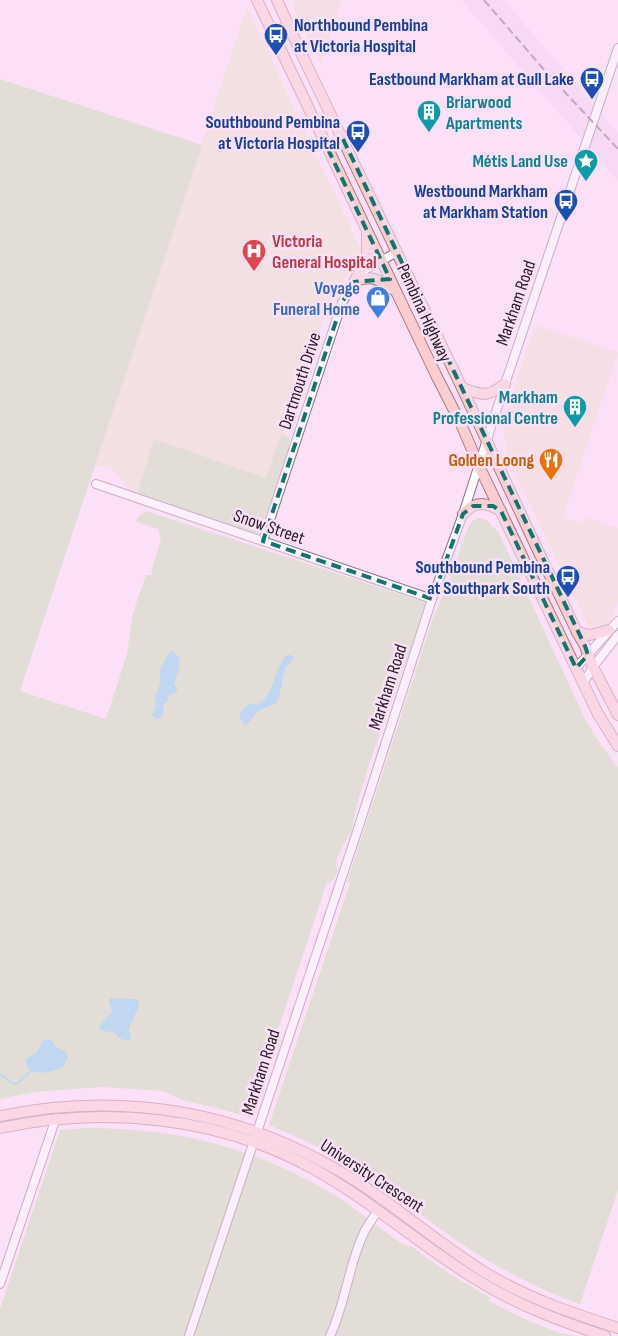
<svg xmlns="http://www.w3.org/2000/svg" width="618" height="1336" font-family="'Sofia Sans Condensed',sans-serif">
	<rect width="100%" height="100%" fill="#fbe0f8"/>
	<g fill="#eedccc">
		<polygon points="294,0 342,0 321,65 292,6"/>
		<polygon points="535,325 618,352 563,517 582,524 584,517 618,528 618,601 611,622 589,628 512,466 507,454 505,442 504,430 505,417 508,406"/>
	</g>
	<polygon fill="#f2d1ee" points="461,0 504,0 618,133 618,181"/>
	<polygon fill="#e8dfca" points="247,7 311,145 361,249 359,259 340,285 334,288 254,528 129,487 111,467 103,465 95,466"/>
	<g fill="#c6dab2">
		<polygon points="0,79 202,145 20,691 106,719 127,654 133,613 146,575 152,575 153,572 151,572 161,539 158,529 136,522 138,517 146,511 427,603 410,653 397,685 369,765 357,804 352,830 337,857 336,865 338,870 334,879 329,883 327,882 249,1117 213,1107 184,1101 163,1091 102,1087 34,1092 0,1099"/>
		<polygon points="283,434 290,438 290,444 261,530 257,534 252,534 137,494 154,439 266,478 281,435"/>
		<path d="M479,518C492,520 488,525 498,531L585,719L599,742L618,768V1190L580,1304C540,1290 503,1271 468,1248C428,1222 392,1190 351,1165C325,1149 297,1137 269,1125L350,883L347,882L433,618L449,582L468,527L472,521Z"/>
		<path d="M87,1128C178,1128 258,1148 336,1196C359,1211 381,1229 404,1245L411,1246L448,1273L491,1298L489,1301C512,1313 536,1325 561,1333C566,1335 571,1334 576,1336H0V1309L60,1130Z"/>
	</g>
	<g fill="#7bc9e6">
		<path d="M171,651C186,657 177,672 174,684L177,688V691L169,695L168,701L164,705L162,716L159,719L152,716L153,712L156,708C153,695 158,692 161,680C157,670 165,660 171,651Z"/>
		<path d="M287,655H291L295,658L285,668L282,680V685L277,703C272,706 265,707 260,710C254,714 251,722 245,725C241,721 239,718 240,712L251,703L257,705C276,694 273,668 287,655Z"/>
		<path d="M111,998L136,999L139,1003V1006L128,1030L131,1033L129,1041L121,1039L113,1032L102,1031L99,1028C102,1021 109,1017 112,1011L109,1001Z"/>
		<path d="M47,1039L51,1040L58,1048L67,1053L68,1057L64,1067C51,1072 28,1080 25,1059L37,1052L42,1042Z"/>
	</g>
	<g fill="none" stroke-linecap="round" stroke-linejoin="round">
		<polyline stroke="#7bc9e6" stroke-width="2" points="0,1074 14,1084 19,1082 31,1071"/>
		<defs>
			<g id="minor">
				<polyline points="96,484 432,599"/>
				<polyline points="263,541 342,303 354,282 366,269 397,252"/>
				<polyline points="576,668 618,621"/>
				<polyline points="583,684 593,667 618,635"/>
				<polyline points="0,1284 56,1118"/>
				<polyline points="189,1336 356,835 432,599 463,514 505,384 618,48"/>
				<path d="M330,1336C345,1305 348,1269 362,1237C366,1227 372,1219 378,1211"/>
			</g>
			<g id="major">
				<polyline points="257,0 436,375 461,424 479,466 598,714 618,746"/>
				<polyline points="277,0 301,53 462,388 541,557 577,632 585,646 593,667 618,715"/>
				<polyline points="354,282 365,261 367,255 367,233"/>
				<path d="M354,282C371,274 380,280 394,290"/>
				<path d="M462,388C483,395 486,398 505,384"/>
				<path d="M463,514C466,512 469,508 473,506C482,501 493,506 501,511"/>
				<polyline points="577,632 590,635 609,630"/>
				<path d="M0,1116C118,1092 231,1109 336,1169C389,1199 434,1241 486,1273C527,1298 572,1313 618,1328"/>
				<path d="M0,1128C104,1106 217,1116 312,1168C370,1200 420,1245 477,1280C517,1305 560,1321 605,1336"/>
			</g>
		</defs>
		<use href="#minor" stroke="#8a7388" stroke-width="10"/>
		<use href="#major" stroke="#ad7980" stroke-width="12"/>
		<use href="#minor" stroke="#fff" stroke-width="8"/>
		<use href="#major" stroke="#facdd1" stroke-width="10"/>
		<polyline stroke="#746573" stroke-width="2" stroke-dasharray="8 4" stroke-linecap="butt" points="484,0 546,72 618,149"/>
	</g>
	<path d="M0 0H618V1336H0ZM343,139L585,646L588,655L576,668L501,511L493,506H473L463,514L432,599L263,541L342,303L354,282L390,279L326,145Z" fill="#fbe0f8" fill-opacity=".55" fill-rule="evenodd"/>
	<path fill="none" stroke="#0f766e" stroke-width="4" stroke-dasharray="10 6" stroke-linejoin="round" d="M343,139L585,646L588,655L576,668L501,511L493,506H473L463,514L432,599L263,541L342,303L354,282L390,279L326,145Z"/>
	<defs>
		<symbol id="bus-pin" viewBox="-11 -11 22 30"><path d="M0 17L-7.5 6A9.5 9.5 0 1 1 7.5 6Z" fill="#1a4fb4" stroke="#fbe0f8"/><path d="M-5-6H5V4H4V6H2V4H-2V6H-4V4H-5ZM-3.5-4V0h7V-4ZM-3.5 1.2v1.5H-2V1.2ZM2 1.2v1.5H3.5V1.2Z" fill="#fff"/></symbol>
		<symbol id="building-pin" viewBox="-11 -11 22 30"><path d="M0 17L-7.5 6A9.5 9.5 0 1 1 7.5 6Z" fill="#0f9aa8" stroke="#fbe0f8"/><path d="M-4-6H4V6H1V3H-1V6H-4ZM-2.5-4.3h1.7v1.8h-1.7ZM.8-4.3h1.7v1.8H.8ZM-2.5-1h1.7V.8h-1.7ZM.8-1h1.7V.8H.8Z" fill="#fff"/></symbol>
		<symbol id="sight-pin" viewBox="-11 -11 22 30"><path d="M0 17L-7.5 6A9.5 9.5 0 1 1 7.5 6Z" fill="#0f9aa8" stroke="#fbe0f8"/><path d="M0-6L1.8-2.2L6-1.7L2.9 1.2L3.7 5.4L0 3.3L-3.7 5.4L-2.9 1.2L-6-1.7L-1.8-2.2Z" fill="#fff"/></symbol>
		<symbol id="hospital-pin" viewBox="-11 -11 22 30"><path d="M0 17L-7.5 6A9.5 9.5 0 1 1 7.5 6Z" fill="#e0444e" stroke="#fbe0f8"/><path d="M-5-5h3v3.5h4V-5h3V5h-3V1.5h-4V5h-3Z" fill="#fff"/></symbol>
		<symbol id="shop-pin" viewBox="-11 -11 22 30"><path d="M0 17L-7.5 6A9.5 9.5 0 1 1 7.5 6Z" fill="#3f7fe0" stroke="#fbe0f8"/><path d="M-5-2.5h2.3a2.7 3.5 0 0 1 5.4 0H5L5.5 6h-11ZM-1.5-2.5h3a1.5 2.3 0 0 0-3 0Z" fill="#fff"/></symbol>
		<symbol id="restaurant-pin" viewBox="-11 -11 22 30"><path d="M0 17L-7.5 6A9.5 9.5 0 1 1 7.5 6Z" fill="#e8710a" stroke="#fbe0f8"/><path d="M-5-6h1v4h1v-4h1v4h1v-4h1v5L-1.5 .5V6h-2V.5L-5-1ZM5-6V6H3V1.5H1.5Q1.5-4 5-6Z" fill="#fff"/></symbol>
	</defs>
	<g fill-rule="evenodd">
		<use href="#bus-pin" x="262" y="21" width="28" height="38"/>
		<use href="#bus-pin" x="578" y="65" width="28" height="38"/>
		<use href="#building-pin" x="415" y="98" width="28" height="38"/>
		<use href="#bus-pin" x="344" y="118" width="28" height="38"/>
		<use href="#sight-pin" x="572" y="147" width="28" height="38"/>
		<use href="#bus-pin" x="552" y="187" width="28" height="38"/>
		<use href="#hospital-pin" x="240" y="237" width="28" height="38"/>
		<use href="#shop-pin" x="364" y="284" width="28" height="38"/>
		<use href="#building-pin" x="561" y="393" width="28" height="38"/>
		<use href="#restaurant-pin" x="537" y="446" width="28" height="38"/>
		<use href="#bus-pin" x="554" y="563" width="28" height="38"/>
	</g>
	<g text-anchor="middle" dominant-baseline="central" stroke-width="5" stroke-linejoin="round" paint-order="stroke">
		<g font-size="18" font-weight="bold" fill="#164399" stroke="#fbe0f8" text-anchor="end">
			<text x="294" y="25" text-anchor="start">Northbound Pembina<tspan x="294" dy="21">at Victoria Hospital</tspan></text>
			<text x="574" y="79">Eastbound Markham at Gull Lake</text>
			<text x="340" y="122">Southbound Pembina<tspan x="340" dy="21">at Victoria Hospital</tspan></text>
			<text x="548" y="191">Westbound Markham<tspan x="548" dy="21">at Markham Station</tspan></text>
			<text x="550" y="567">Southbound Pembina<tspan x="550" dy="21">at Southpark South</tspan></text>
		</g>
		<g font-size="18" font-weight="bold" fill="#0d838f" stroke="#fbe0f8" text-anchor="end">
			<text x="446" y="102" text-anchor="start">Briarwood<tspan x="446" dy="21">Apartments</tspan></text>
			<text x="568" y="161">Métis Land Use</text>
			<text x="558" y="397">Markham<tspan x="558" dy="21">Professional Centre</tspan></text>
		</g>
		<g font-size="18" font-weight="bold" fill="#be3a42" stroke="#fbe0f8" text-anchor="start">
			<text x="272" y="241">Victoria<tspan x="272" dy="21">General Hospital</tspan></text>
		</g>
		<g font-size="18" font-weight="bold" fill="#366cbe" stroke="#fbe0f8" text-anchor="end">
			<text x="360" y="288">Voyage<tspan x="360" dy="21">Funeral Home</tspan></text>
		</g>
		<g font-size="18" fill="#241b23" stroke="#fbe0f8">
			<text transform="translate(516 303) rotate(-71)">Markham Road</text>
			<text transform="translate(424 313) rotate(65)">Pembina Highway</text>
			<text transform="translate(300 381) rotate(-72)">Dartmouth Drive</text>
			<text transform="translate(269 527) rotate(19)">Snow Street</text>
			<text transform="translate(388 687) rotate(-72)">Markham Road</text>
			<text transform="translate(261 1072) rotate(-72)">Markham Road</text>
			<text transform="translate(372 1176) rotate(33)">University Crescent</text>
		</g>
		<g font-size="18" font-weight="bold" fill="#c56008" stroke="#fbe0f8" text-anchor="end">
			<text x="534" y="460">Golden Loong</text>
		</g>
	</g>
</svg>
